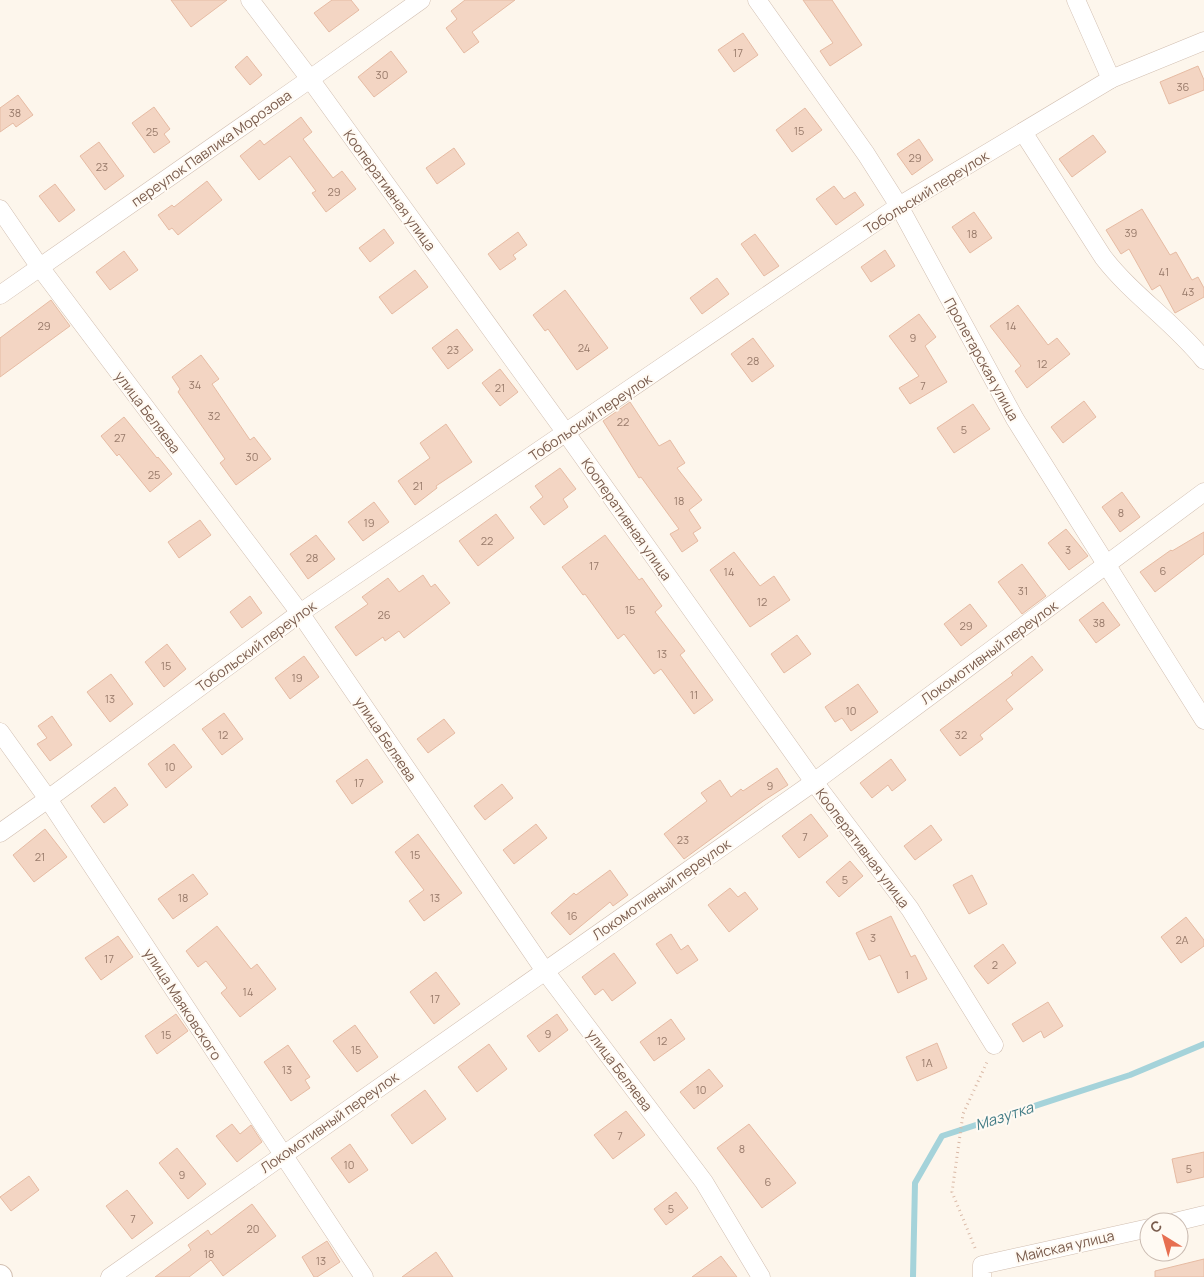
<svg xmlns="http://www.w3.org/2000/svg" width="1204" height="1277" font-family="Manrope,sans-serif">
	<rect width="100%" height="100%" fill="#fdf6ec"/>
	<g fill="none" stroke-linecap="round" stroke-linejoin="round">
		<polyline stroke="#a5d3da" stroke-width="6" points="913,1277 915,1183 942,1136 1130,1075 1204,1044"/>
	</g>
	<g fill="#f3d5c3" stroke="#e6bba3">
		<polygon points="171,0 227,0 191,27"/>
		<polygon points="332,0 351,0 359,10 329,32 314,13"/>
		<polygon points="465,0 515,0 472,32 479,42 464,53 446,28 457,19 451,11"/>
		<polygon points="803,0 832,0 862,45 830,66 820,51 833,43"/>
		<polygon points="743,33 758,55 734,72 718,50"/>
		<polygon points="391,51 407,72 374,97 358,77"/>
		<polygon points="247,56 262,75 250,85 235,67"/>
		<polygon points="1198,66 1204,80 1204,90 1169,104 1160,82"/>
		<polygon points="18,95 33,115 16,127 13,123 0,132 0,108"/>
		<polygon points="154,107 170,129 164,134 170,142 154,153 132,123"/>
		<polygon points="805,108 822,130 792,152 776,130"/>
		<polygon points="301,117 312,132 303,139 333,178 342,171 356,189 326,212 312,193 316,191 290,156 259,180 240,156 260,140 264,145"/>
		<polygon points="1093,135 1106,152 1072,177 1059,159"/>
		<polygon points="919,139 933,160 912,175 897,154"/>
		<polygon points="99,142 124,176 105,190 80,156"/>
		<polygon points="454,148 465,164 437,184 426,168"/>
		<polygon points="207,181 222,200 178,235 172,228 169,230 158,215 172,205 174,207"/>
		<polygon points="55,184 75,210 59,222 39,196"/>
		<polygon points="834,186 844,199 855,192 864,205 836,225 816,199"/>
		<polygon points="1142,209 1170,255 1176,252 1192,280 1198,277 1204,288 1204,297 1175,313 1160,285 1152,290 1129,249 1121,254 1106,230"/>
		<polygon points="974,212 992,238 970,253 952,227"/>
		<polygon points="384,229 394,243 370,262 359,248"/>
		<polygon points="518,232 527,245 513,255 516,259 500,270 488,254"/>
		<polygon points="755,234 779,266 764,276 741,244"/>
		<polygon points="885,250 895,266 871,282 861,267"/>
		<polygon points="124,251 138,270 110,290 96,272"/>
		<polygon points="415,270 428,287 392,314 379,297"/>
		<polygon points="717,278 729,294 702,314 690,298"/>
		<polygon points="565,290 608,348 577,370 548,329 545,331 533,315"/>
		<polygon points="51,300 70,326 0,377 0,338"/>
		<polygon points="1018,305 1048,345 1057,338 1070,354 1027,388 1015,371 1021,366 990,326"/>
		<polygon points="919,314 936,337 925,346 947,382 910,404 899,388 919,376 889,336"/>
		<polygon points="457,329 473,350 448,369 432,348"/>
		<polygon points="753,338 774,366 752,382 731,354"/>
		<polygon points="201,355 219,379 212,384 250,440 254,437 271,459 236,485 220,463 225,459 178,392 180,389 172,377"/>
		<polygon points="500,369 518,392 500,406 482,383"/>
		<polygon points="1084,401 1096,417 1063,443 1051,427"/>
		<polygon points="630,402 659,446 670,440 685,463 677,468 702,500 689,510 701,528 693,533 698,541 682,552 670,534 679,529 641,477 639,478 603,421"/>
		<polygon points="973,404 990,429 954,453 937,428"/>
		<polygon points="124,417 157,458 158,457 172,474 150,492 119,454 117,456 101,436"/>
		<polygon points="446,424 472,462 436,486 437,488 415,505 398,481 430,458 420,443"/>
		<polygon points="560,468 576,489 563,499 568,507 544,525 530,507 543,497 535,486"/>
		<polygon points="1122,492 1140,517 1120,532 1102,507"/>
		<polygon points="374,502 389,522 363,541 348,522"/>
		<polygon points="496,514 514,538 478,566 459,541"/>
		<polygon points="200,520 211,535 179,558 168,542"/>
		<polygon points="1066,529 1088,556 1069,570 1048,543"/>
		<polygon points="1204,532 1204,554 1155,592 1140,572 1171,550 1172,551"/>
		<polygon points="316,535 335,559 308,579 290,554"/>
		<polygon points="605,535 639,580 642,578 662,606 655,612 685,651 680,655 713,700 694,714 661,669 654,674 624,634 618,639 585,594 583,595 562,567"/>
		<polygon points="734,552 760,586 774,576 790,600 750,627 710,570"/>
		<polygon points="1022,564 1046,596 1022,614 998,582"/>
		<polygon points="423,575 431,587 435,584 450,603 404,638 399,631 385,641 383,637 356,656 335,627 368,604 362,597 388,578 399,592"/>
		<polygon points="250,596 262,613 242,628 230,612"/>
		<polygon points="1103,602 1120,625 1096,643 1079,620"/>
		<polygon points="970,604 987,626 961,646 944,624"/>
		<polygon points="797,635 811,654 784,673 771,654"/>
		<polygon points="167,644 186,669 164,687 145,662"/>
		<polygon points="304,656 319,677 290,699 275,678"/>
		<polygon points="1032,656 1043,670 1006,700 1013,709 980,735 983,739 960,756 940,730 1013,675 1011,673"/>
		<polygon points="111,674 133,704 110,722 87,692"/>
		<polygon points="858,684 878,712 851,731 842,718 835,722 825,707"/>
		<polygon points="224,713 243,739 222,755 202,729"/>
		<polygon points="52,716 72,745 50,761 37,744 47,738 38,726"/>
		<polygon points="444,719 455,733 428,753 417,739"/>
		<polygon points="174,744 192,767 166,788 148,764"/>
		<polygon points="367,759 383,782 352,804 336,781"/>
		<polygon points="891,759 906,780 892,791 888,785 872,798 860,783"/>
		<polygon points="777,768 788,785 763,801 684,859 664,834 707,801 701,793 720,780 731,797 741,789 743,791"/>
		<polygon points="502,784 513,798 485,820 474,806"/>
		<polygon points="115,787 128,805 104,823 91,806"/>
		<polygon points="811,814 828,836 799,858 782,836"/>
		<polygon points="536,824 547,838 514,864 503,850"/>
		<polygon points="931,825 942,840 915,860 904,846"/>
		<polygon points="45,829 67,857 34,882 13,855"/>
		<polygon points="418,834 462,893 424,921 409,901 424,890 395,852"/>
		<polygon points="850,861 863,876 839,897 826,882"/>
		<polygon points="610,870 628,895 613,906 610,902 570,935 551,913 574,893 576,895"/>
		<polygon points="193,874 208,894 173,919 158,899"/>
		<polygon points="972,875 987,904 969,914 953,885"/>
		<polygon points="730,888 738,897 745,892 758,909 729,932 708,905"/>
		<polygon points="891,916 911,957 915,955 927,979 898,993 880,955 869,960 856,933"/>
		<polygon points="1186,917 1204,940 1204,946 1181,963 1161,937"/>
		<polygon points="217,926 251,969 257,964 276,989 240,1017 221,993 227,988 206,961 198,967 186,951"/>
		<polygon points="671,934 681,950 688,945 698,960 677,974 656,944"/>
		<polygon points="118,936 133,957 101,980 85,958"/>
		<polygon points="1003,944 1016,963 988,984 974,966"/>
		<polygon points="614,953 636,983 612,1001 603,989 595,995 582,977"/>
		<polygon points="436,972 460,1004 434,1024 410,992"/>
		<polygon points="1048,1002 1063,1026 1044,1038 1041,1031 1023,1042 1012,1024"/>
		<polygon points="176,1014 188,1031 157,1054 145,1036"/>
		<polygon points="557,1014 568,1030 539,1052 527,1036"/>
		<polygon points="671,1019 685,1039 654,1061 640,1042"/>
		<polygon points="355,1025 378,1057 357,1072 333,1041"/>
		<polygon points="937,1043 947,1068 917,1081 906,1057"/>
		<polygon points="489,1044 507,1069 477,1092 458,1067"/>
		<polygon points="288,1045 310,1077 305,1080 310,1088 291,1101 264,1062"/>
		<polygon points="709,1069 723,1086 694,1109 680,1092"/>
		<polygon points="425,1090 446,1119 412,1144 391,1115"/>
		<polygon points="626,1111 645,1135 613,1159 594,1135"/>
		<polygon points="232,1124 240,1134 251,1125 262,1142 237,1162 216,1136"/>
		<polygon points="749,1124 796,1183 762,1208 717,1148"/>
		<polygon points="350,1144 368,1170 349,1183 331,1158"/>
		<polygon points="177,1148 206,1184 188,1199 159,1163"/>
		<polygon points="1204,1152 1204,1177 1177,1183 1172,1159"/>
		<polygon points="29,1176 39,1190 11,1211 0,1197"/>
		<polygon points="127,1190 153,1223 132,1239 106,1206"/>
		<polygon points="676,1192 688,1208 666,1225 654,1209"/>
		<polygon points="252,1204 276,1236 223,1276 211,1260 189,1277 155,1277 191,1250 188,1245 208,1230 211,1235"/>
		<polygon points="327,1241 340,1262 317,1277 314,1277 302,1257"/>
		<polygon points="436,1252 453,1277 402,1277"/>
		<polygon points="721,1256 737,1277 692,1277"/>
		<polygon points="1204,1259 1204,1277 1155,1277 1155,1271"/>
	</g>
	<g fill="none" stroke-linecap="round" stroke-linejoin="round">
		<defs>
			<g id="minor">
				<polyline points="250,0 310,79 566,433 814,782 910,909 994,1045"/>
				<polyline points="757,0 866,154 899,206 1015,419 1204,720"/>
				<polyline points="1076,0 1111,79"/>
				<path d="M1023,132L1103,257C1132,295 1174,322 1204,360"/>
				<polyline points="0,209 39,266 300,613 545,971 704,1182 761,1277"/>
				<polyline points="0,295 310,79 421,0"/>
				<polyline points="0,732 48,799 364,1277"/>
				<polyline points="0,833 48,799 300,613 899,206 1111,79 1204,41"/>
				<polyline points="1175,1222 1204,1215"/>
				<polyline points="110,1277 814,782 1204,492"/>
				<polyline points="982,1277 982,1265 1149,1228"/>
			</g>
			<polyline id="tertiary" points="0,1276 1,1277"/>
		</defs>
		<use href="#minor" stroke="#d1beb0" stroke-width="19"/>
		<use href="#tertiary" stroke="#d1beb0" stroke-width="24"/>
		<polyline stroke="#d9b8a5" stroke-width="3" stroke-dasharray="1 4" stroke-linecap="butt" points="975,1248 952,1192 963,1114 987,1062"/>
		<use href="#minor" stroke="#fff" stroke-width="18"/>
		<use href="#tertiary" stroke="#fff" stroke-width="22"/>
	</g>
	<g text-anchor="middle" dominant-baseline="central" stroke-width="4" stroke-linejoin="round" paint-order="stroke">
		<g font-size="11" fill="#987a6a">
			<text x="738" y="52">17</text>
			<text x="382" y="74">30</text>
			<text x="1183" y="86">36</text>
			<text x="15" y="112">38</text>
			<text x="799" y="130">15</text>
			<text x="152" y="131">25</text>
			<text x="915" y="157">29</text>
			<text x="102" y="166">23</text>
			<text x="334" y="191">29</text>
			<text x="1131" y="232">39</text>
			<text x="972" y="233">18</text>
			<text x="1164" y="271">41</text>
			<text x="1188" y="291">43</text>
			<text x="44" y="325">29</text>
			<text x="1011" y="325">14</text>
			<text x="913" y="337">9</text>
			<text x="584" y="347">24</text>
			<text x="453" y="349">23</text>
			<text x="753" y="360">28</text>
			<text x="1042" y="363">12</text>
			<text x="195" y="384">34</text>
			<text x="923" y="385">7</text>
			<text x="500" y="387">21</text>
			<text x="214" y="415">32</text>
			<text x="623" y="421">22</text>
			<text x="964" y="429">5</text>
			<text x="120" y="437">27</text>
			<text x="252" y="456">30</text>
			<text x="154" y="474">25</text>
			<text x="418" y="485">21</text>
			<text x="679" y="500">18</text>
			<text x="1121" y="512">8</text>
			<text x="369" y="522">19</text>
			<text x="487" y="540">22</text>
			<text x="1068" y="549">3</text>
			<text x="312" y="557">28</text>
			<text x="594" y="565">17</text>
			<text x="1163" y="570">6</text>
			<text x="729" y="571">14</text>
			<text x="1023" y="590">31</text>
			<text x="762" y="601">12</text>
			<text x="630" y="609">15</text>
			<text x="384" y="614">26</text>
			<text x="1099" y="622">38</text>
			<text x="966" y="625">29</text>
			<text x="662" y="653">13</text>
			<text x="166" y="665">15</text>
			<text x="297" y="677">19</text>
			<text x="694" y="694">11</text>
			<text x="110" y="698">13</text>
			<text x="851" y="710">10</text>
			<text x="223" y="734">12</text>
			<text x="961" y="734">32</text>
			<text x="170" y="766">10</text>
			<text x="359" y="782">17</text>
			<text x="770" y="785">9</text>
			<text x="805" y="836">7</text>
			<text x="683" y="839">23</text>
			<text x="415" y="854">15</text>
			<text x="40" y="856">21</text>
			<text x="845" y="879">5</text>
			<text x="183" y="897">18</text>
			<text x="435" y="897">13</text>
			<text x="572" y="915">16</text>
			<text x="873" y="937">3</text>
			<text x="1182" y="939">2А</text>
			<text x="109" y="958">17</text>
			<text x="995" y="964">2</text>
			<text x="907" y="974">1</text>
			<text x="248" y="991">14</text>
			<text x="435" y="998">17</text>
			<text x="548" y="1033">9</text>
			<text x="166" y="1034">15</text>
			<text x="662" y="1040">12</text>
			<text x="356" y="1049">15</text>
			<text x="927" y="1062">1А</text>
			<text x="287" y="1069">13</text>
			<text x="701" y="1089">10</text>
			<text x="620" y="1135">7</text>
			<text x="742" y="1148">8</text>
			<text x="349" y="1164">10</text>
			<text x="1189" y="1168">5</text>
			<text x="182" y="1174">9</text>
			<text x="768" y="1181">6</text>
			<text x="671" y="1208">5</text>
			<text x="133" y="1218">7</text>
			<text x="253" y="1228">20</text>
			<text x="209" y="1253">18</text>
			<text x="321" y="1260">13</text>
		</g>
		<g font-size="14" fill="#7a5c4d" stroke="#fffaf3">
			<text transform="translate(211 148) rotate(-35)">переулок Павлика Морозова</text>
			<text transform="translate(390 190) rotate(54)">Кооперативная улица</text>
			<text transform="translate(926 192) rotate(-32)">Тобольский переулок</text>
			<text transform="translate(982 359) rotate(61)">Пролетарская улица</text>
			<text transform="translate(148 412) rotate(53)">улица Беляева</text>
			<text transform="translate(590 417) rotate(-34)">Тобольский переулок</text>
			<text transform="translate(627 519) rotate(55)">Кооперативная улица</text>
			<text transform="translate(256 646) rotate(-36)">Тобольский переулок</text>
			<text transform="translate(989 652) rotate(-36)">Локомотивный переулок</text>
			<text transform="translate(386 739) rotate(56)">улица Беляева</text>
			<text transform="translate(863 848) rotate(53)">Кооперативная улица</text>
			<text transform="translate(661 889) rotate(-35)">Локомотивный переулок</text>
			<text transform="translate(183 1004) rotate(57)">улица Маяковского</text>
			<text transform="translate(620 1070) rotate(53)">улица Беляева</text>
			<text transform="translate(329 1122) rotate(-35)">Локомотивный переулок</text>
			<text transform="translate(1065 1246) rotate(-13)">Майская улица</text>
		</g>
		<g font-size="15" font-style="italic" fill="#437c86" stroke="#fffaf3">
			<text transform="translate(1004 1116) rotate(-18)">Мазутка</text>
		</g>
	</g>
	<g transform="translate(1164 1237) rotate(323)"><circle r="24" fill="#fffaf3" stroke="#cabbb1"/>
	<path d="M0-4L9 19L0 12L-9 19Z" fill="#e76f51"/>
	<text y="-8" font-size="14" font-weight="bold" text-anchor="middle" fill="#7a5c4d">С</text>
	</g>
</svg>
